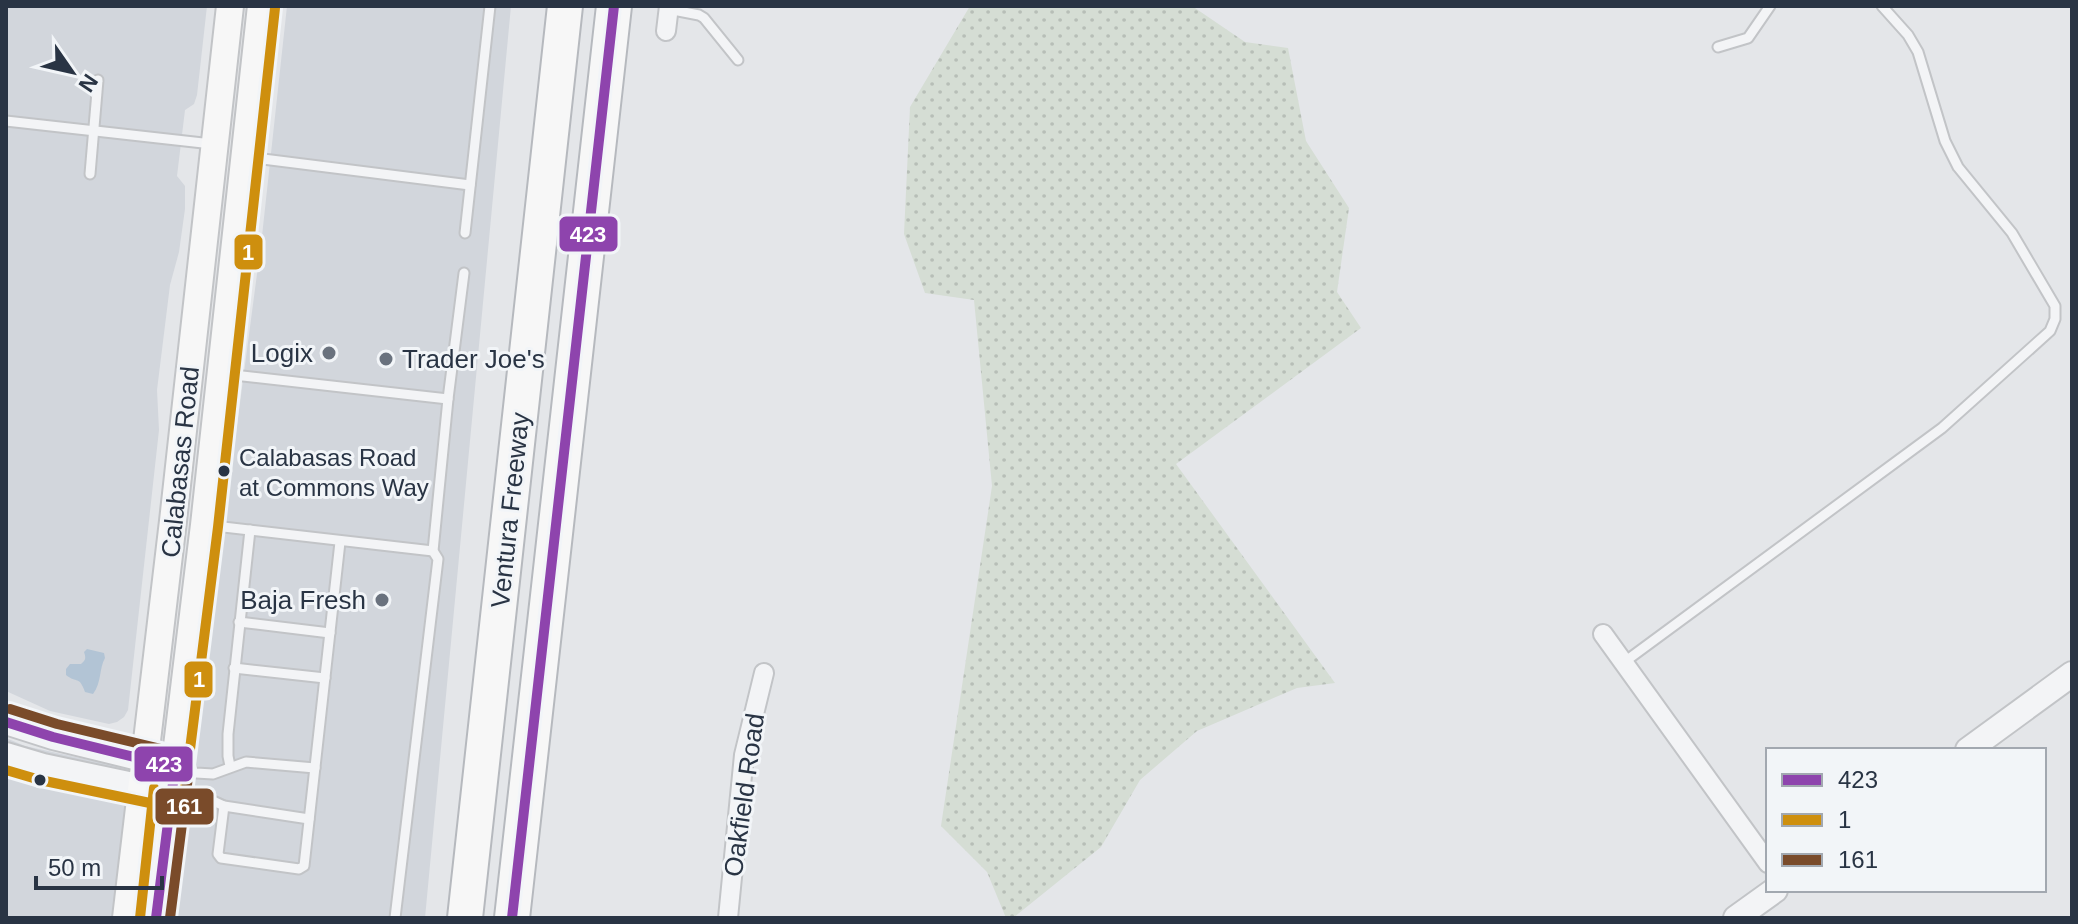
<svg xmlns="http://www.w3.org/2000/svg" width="2078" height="924" font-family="Helvetica,sans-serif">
	<defs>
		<pattern id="green-dots" width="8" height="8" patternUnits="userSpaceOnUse" patternTransform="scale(2)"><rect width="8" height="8" fill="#d5ddd4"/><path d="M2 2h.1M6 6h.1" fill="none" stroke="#b7beb7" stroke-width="1.8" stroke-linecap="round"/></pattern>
	</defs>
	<rect width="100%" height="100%" fill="#e4e6e9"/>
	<g fill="#d2d6dc">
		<polygon points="6,6 207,6 197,95 194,104 185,110 177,176 185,186 185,209 179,252 170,285 157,390 159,430 128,710 124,717 117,722 109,724 50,711 6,691"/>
		<polygon points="287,6 511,6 425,918 6,918 6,738 25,746 190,782 262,236"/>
	</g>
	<polygon fill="url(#green-dots)" points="970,6 1192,6 1245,42 1288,48 1306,141 1349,208 1337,292 1361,328 1176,464 1335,683 1297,688 1197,731 1140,780 1101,847 1013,918 1006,918 987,872 941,826 992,486 974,300 925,293 904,234 910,107"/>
	<path fill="#b2c4d5" d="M87,649L104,653L105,658C99,668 102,682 93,694L85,692C79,675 77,684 66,675V669L70,664H81C86,660 86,658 84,652Z"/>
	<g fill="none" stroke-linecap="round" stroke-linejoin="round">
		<defs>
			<g id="service">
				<polyline points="668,9 699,15 704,18 738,60"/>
				<polyline points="1718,47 1748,38 1770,6"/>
				<polyline points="6,121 212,144"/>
				<polyline points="247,157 470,185"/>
				<polyline points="90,174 98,80"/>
				<polyline points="465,233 490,6"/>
				<polyline points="225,374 448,399"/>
				<polyline points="206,525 433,551"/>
				<polyline points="239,622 330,633"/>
				<polyline points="1623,663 1942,428 2050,331 2055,319 2055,306 2012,233 1958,167 1945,141 1918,52 1908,35 1882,6"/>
				<polyline points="234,668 325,678"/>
				<polyline points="230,766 228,756 228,734 250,530"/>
				<polyline points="178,768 196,773 213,774 246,762 315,768"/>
				<polyline points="174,794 211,800 224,806 309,819"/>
				<polyline points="224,806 218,854 221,858 299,869 304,866 340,542"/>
				<polyline points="395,918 438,559 433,551 448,399 464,273"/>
			</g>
			<g id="minor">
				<polyline points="666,31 669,6"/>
				<polyline points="1603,634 1768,863"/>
				<polyline points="728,918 744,755 764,673"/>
			</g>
			<g id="tertiary">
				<polyline points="6,722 53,737 175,767"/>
				<polyline points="1968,750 2072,674"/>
				<polyline points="6,755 43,766 171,793"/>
				<polyline points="1736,918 1775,890"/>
			</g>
			<g id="secondary">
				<polyline points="126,918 173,521 230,6"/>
				<polyline points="156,918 204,525 261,6"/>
			</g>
			<g id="motorway">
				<polyline points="465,918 565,6"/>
				<polyline points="512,918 614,6"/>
			</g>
		</defs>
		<use href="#service" stroke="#c2c4c7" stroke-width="13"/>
		<use href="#minor" stroke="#c2c4c7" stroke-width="22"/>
		<use href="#tertiary" stroke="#c2c4c7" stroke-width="28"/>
		<use href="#secondary" stroke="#c2c4c7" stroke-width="30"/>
		<use href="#motorway" stroke="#b6b9be" stroke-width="38"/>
		<use href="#service" stroke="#f3f4f6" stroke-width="9"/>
		<use href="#minor" stroke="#f3f4f6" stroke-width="18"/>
		<use href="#tertiary" stroke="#f3f4f6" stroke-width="24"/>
		<use href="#secondary" stroke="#f7f7f7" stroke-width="26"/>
		<use href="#motorway" stroke="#f7f7f7" stroke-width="34"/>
		<defs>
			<g id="bus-1">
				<polyline points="6,722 53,737 175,767 156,918"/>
				<polyline points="512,918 614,6"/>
			</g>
			<g id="bus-2">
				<polyline points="6,770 40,780 169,807 179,805 184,797 218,527 275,8"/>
				<polyline points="140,918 154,788"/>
			</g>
			<polyline id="bus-3" points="10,709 57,724 178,753 186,759 189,769 170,918"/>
		</defs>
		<use href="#bus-1" stroke="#f2f5f8" stroke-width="16"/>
		<use href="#bus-2" stroke="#f2f5f8" stroke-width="16"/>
		<use href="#bus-3" stroke="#f2f5f8" stroke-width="16"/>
		<use href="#bus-1" stroke="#8e44ad" stroke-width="10"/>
		<use href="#bus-2" stroke="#ce8f0e" stroke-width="10"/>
		<use href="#bus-3" stroke="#7a4b2a" stroke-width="10"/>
	</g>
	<g fill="#6a727e" stroke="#f2f5f8" stroke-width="3">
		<circle cx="329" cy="353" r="8"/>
		<circle cx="386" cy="359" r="8"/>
		<circle cx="382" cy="600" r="8"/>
	</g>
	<g fill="#293444" stroke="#f2f5f8" stroke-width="3">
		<circle cx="224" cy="471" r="7"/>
		<circle cx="40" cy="780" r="7"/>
	</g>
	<g text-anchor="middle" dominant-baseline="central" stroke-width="6" stroke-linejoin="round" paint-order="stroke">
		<g font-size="24" fill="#293444" stroke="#f2f5f8" text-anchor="start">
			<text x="239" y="457">Calabasas Road<tspan x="239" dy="30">at Commons Way</tspan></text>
		</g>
		<g font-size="26" fill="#293444" stroke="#f2f5f8" text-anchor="end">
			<text x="313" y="353">Logix</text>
			<text x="402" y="359" text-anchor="start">Trader Joe's</text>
			<text x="366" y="600">Baja Fresh</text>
		</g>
		<g font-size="26" fill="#293444" stroke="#f2f5f8">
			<text transform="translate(180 462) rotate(-84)">Calabasas Road</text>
			<text transform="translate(510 510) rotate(-84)">Ventura Freeway</text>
			<text transform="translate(744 795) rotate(-82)">Oakfield Road</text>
		</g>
	</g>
	<g stroke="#f2f5f8" stroke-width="3">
		<rect x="558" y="215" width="61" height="38" rx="8" fill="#8e44ad"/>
		<rect x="233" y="233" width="31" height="38" rx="8" fill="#ce8f0e"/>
		<rect x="183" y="660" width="31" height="39" rx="8" fill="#ce8f0e"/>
		<rect x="133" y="745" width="61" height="38" rx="8" fill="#8e44ad"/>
		<rect x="154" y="787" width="61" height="39" rx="8" fill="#7a4b2a"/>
	</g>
	<g font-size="22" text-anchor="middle" font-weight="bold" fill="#fff">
		<text x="588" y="242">423</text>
		<text x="248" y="260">1</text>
		<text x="199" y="687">1</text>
		<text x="164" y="772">423</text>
		<text x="184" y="814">161</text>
	</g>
	<rect width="2078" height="924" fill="none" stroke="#293444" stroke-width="16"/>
	<rect x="1766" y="748" width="280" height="144" fill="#f2f5f8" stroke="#a2a8b0" stroke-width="2"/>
	<rect x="1782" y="774" width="40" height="12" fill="#8e44ad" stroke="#a2a8b0" stroke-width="2"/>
	<text x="1838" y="788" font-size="24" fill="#293444">423</text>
	<rect x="1782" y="814" width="40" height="12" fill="#ce8f0e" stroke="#a2a8b0" stroke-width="2"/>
	<text x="1838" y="828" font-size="24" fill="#293444">1</text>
	<rect x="1782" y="854" width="40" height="12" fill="#7a4b2a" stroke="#a2a8b0" stroke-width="2"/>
	<text x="1838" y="868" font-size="24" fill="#293444">161</text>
	<g transform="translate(72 72) rotate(124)" stroke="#f2f5f8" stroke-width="6" paint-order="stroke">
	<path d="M0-6L14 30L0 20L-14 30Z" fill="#293444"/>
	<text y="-12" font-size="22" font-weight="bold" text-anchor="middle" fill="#293444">N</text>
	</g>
	<path d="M36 876v12h126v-12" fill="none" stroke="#293444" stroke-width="4"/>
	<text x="48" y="876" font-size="24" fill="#293444" stroke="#f2f5f8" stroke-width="6" paint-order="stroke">50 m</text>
</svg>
